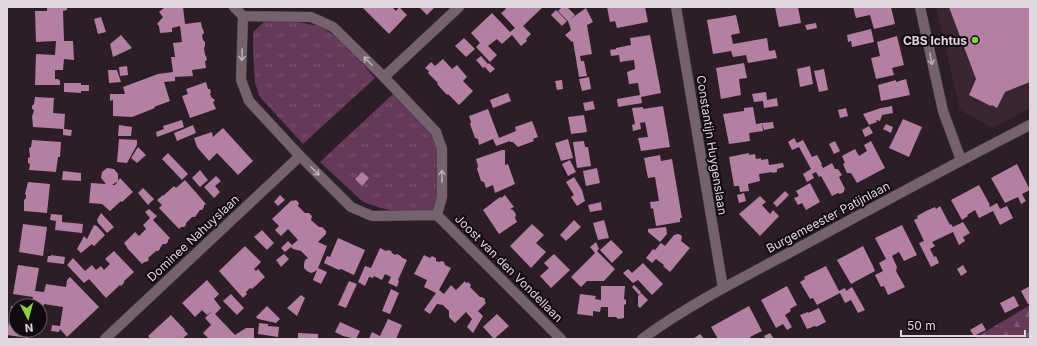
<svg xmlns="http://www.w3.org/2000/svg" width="1037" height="346" font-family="Inter,sans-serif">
	<defs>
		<pattern id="grass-tufts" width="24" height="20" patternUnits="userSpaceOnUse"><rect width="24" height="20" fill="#663958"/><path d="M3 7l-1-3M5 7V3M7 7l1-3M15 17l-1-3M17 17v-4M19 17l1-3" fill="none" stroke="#7c5570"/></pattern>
		<pattern id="forest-firs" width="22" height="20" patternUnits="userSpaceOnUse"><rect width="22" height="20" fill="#663958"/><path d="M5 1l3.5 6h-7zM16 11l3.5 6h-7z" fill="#7c5570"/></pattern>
	</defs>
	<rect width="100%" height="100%" fill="#2c1d27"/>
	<polygon fill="#3a2633" points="936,7 1030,7 1030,108 993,128 960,110"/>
	<g fill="url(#grass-tufts)">
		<path d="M293,21C301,23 310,24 318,26C339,35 360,61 375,78L303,144L260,97L255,83L253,50V32L264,22Z"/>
		<polygon points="394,93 436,136 438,146 438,206 430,214 408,215 381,208 363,202 320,162"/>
	</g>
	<polygon fill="url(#forest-firs)" points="1030,305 1030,339 973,339"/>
	<g fill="#b380a2">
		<polygon points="47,7 67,7 67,10 63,11 64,41 73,41 74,60 64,59 63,70 55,70 55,79 58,79 60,81 60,85 35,85 36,54 55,55 56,41 36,42 35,11 47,11"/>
		<polygon points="165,7 183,7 185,24 201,22 202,28 203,29 204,33 202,35 203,40 205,42 205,46 204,48 205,55 206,56 207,60 205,61 206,68 192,70 193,76 175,77 175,81 164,82 170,101 154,107 155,108 132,117 113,116 113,100 110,101 110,94 125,94 123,87 158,74 173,72 171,57 175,57 173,43 182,42 180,26 172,28 172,32 160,33 159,26 157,24 163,17 159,12"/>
		<polygon points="362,7 392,7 396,11 399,7 407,15 389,34"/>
		<polygon points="419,7 435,7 427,15"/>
		<polygon points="505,7 543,7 523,26 531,34 526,39 527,41 521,46 512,35 502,44 497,39 488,46 497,55 490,62 476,47 480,43 471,33 492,13 510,32 515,28 501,13 506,9"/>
		<polygon points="562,7 567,7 575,15 569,20 586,8 593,22 587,25 592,54 580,56 581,61 584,61 587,76 579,77 573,41 572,42 565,35 571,30 568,21 558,11"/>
		<polygon points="607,7 645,7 648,22 617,28 615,21 610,22"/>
		<polygon points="775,7 798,7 801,23 779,27"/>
		<polygon points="853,7 891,7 895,24 874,29 870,15 856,18"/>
		<polygon points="949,7 1030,7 1030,82 1005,92 997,108 992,105 991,106 969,95 976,79"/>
		<polygon points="556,10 567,21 562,26 551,15"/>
		<polygon points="736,15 740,33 731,35 733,44 767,38 769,51 775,50 777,58 748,63 746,55 733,57 731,51 713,54 707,20"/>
		<polygon points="101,17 106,32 98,34 94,19"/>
		<polygon points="816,23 817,28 807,30 805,25"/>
		<polygon points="871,29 874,42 852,47 851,41 848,42 847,35"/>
		<polygon points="121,35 132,48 128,50 113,57 110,44"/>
		<polygon points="650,35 661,93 641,97 642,103 618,107 617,99 640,95 638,83 629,84 627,72 635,69 634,60 620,62 619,55 611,56 610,50 616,49 616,48 631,45 630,38"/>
		<polygon points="897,36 904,65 892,68 894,75 876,79 871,58 880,56 877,42"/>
		<polygon points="464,38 475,49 466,57 455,46"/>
		<polygon points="481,56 488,64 489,63 495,69 490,73 485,67 483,68 476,60"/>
		<polygon points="443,59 452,69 457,65 467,77 463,81 473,91 459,105 448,94 447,95 437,84 438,83 428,73 429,71 425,68 431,62 435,66"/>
		<polygon points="744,63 747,78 739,79 741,95 721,99 716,68"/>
		<polygon points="127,66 128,75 120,76 119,67"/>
		<polygon points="810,66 813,84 800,87 797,69"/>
		<polygon points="824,69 828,90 819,92 814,71"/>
		<polygon points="108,70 117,70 121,82 109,83"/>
		<polygon points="589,77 591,89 582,91 579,79"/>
		<polygon points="906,79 910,95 881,101 878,85 896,80 896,82"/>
		<polygon points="562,80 563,89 557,90 555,81"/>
		<polygon points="206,82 208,89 210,89 211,92 210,94 212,98 214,99 215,101 213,102 216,109 190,118 182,96 188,94 186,89"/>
		<polygon points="64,83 81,83 81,85 89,85 89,91 81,91 81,93 64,92"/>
		<polygon points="766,92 767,100 777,98 778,106 764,108 763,101 754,102 752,94"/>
		<polygon points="508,93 511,101 493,108 490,100"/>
		<polygon points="35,97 54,98 53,113 65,114 64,129 72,130 71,136 63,135 63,129 33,127 32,116 33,114 34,110 32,109 32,106 34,104"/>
		<polygon points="593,101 595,109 585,111 583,103"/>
		<polygon points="663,106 670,147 641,151 638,138 648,137 645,122 640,123 641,129 633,131 632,125 635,124 632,108 643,107 643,109"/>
		<polygon points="892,106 893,113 882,115 880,121 876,120 877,122 869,125 863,114 881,108"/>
		<polygon points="753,107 756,124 762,123 763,131 749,133 750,141 729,144 723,114 744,111 744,108"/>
		<polygon points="846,108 848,116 840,118 838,110"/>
		<polygon points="488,109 499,138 516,131 515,127 532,121 538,137 533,139 534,141 518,147 513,142 510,142 510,141 496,146 493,139 479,145 478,139 475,138 470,124 471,122 469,116"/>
		<polygon points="584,115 587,132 571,134 568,117"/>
		<polygon points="903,119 922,127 909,157 889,148"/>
		<polygon points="182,120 184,127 157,137 156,132 164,129 163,126"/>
		<polygon points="773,122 774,128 764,130 762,123"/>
		<polygon points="886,124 893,127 891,133 883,129"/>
		<polygon points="119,125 132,127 131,136 118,136"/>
		<polygon points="193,125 196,133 177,141 174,133"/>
		<polygon points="869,126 873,133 865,137 862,130"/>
		<polygon points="223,128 253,161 238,175 217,153 209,161 197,147 194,138 212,132 213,137"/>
		<polygon points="794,138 797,143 803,140 812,157 817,155 822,164 821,165 823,168 832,163 835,169 838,169 842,175 839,177 845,189 844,190 844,192 840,194 838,193 832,196 821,176 819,177 816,172 812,174 814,178 807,182 803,174 811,169 799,147 792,150 788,142"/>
		<polygon points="119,139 137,140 137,145 127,163 117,162"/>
		<polygon points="568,139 573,158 561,161 555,143"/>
		<polygon points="32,140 61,142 60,157 58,157 56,172 29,170 30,164 28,163 28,158 30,157 29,148 31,147"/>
		<polygon points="584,141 585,147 588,147 591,166 577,168 573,142"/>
		<polygon points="835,141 840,151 834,154 829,144"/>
		<polygon points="871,141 885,168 857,183 851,173 847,173 846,171 843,164 845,163 842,156 855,149 859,156 867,151 864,145"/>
		<polygon points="138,147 146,155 137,163 131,158"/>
		<polygon points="502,150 505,150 505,165 508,164 515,184 495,193 493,185 486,188 484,182 481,181 477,169 478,166 476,159"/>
		<polygon points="168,153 188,174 182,180 162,159"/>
		<polygon points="749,153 749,155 755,154 756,159 761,158 761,160 768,159 769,165 783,163 784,167 777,169 777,172 772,173 772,172 759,174 760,181 748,184 749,191 740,192 739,186 734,186 729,157"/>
		<polygon points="660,155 661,161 672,159 682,218 680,218 680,222 656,226 653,208 651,209 650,202 659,201 655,177 648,178 644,158"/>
		<polygon points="570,160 576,172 568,176 562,164"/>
		<polygon points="1017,164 1030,190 1022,194 1026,201 1021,204 1018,197 1005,203 991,178"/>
		<polygon points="107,168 114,169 118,174 118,181 112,185 115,185 120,178 133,192 122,202 121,201 110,211 102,204 89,203 91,183 106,184 101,178 102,172"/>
		<polygon points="597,168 600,183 586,186 583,171"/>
		<polygon points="200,170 208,180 200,187 192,178"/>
		<polygon points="63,171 81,173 81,181 62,180"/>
		<polygon points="362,172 369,178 362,186 355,179"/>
		<polygon points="216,176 221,181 215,186 220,192 214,198 204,187"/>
		<polygon points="574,177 582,190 585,201 577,206 571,197 574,195 566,182"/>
		<polygon points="185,180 206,204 204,205 204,207 202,210 200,210 195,217 192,217 186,223 186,225 184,227 181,227 179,229 159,208 162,205 157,200 163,195 163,196 174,186 176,188"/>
		<polygon points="28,182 50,184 47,213 24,211 24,200 26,198 26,195 25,194"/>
		<polygon points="810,183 820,202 806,210 802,203 798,205 794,198 799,196 796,191"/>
		<polygon points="979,185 990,205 989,205 990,207 997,203 1000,209 1007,206 1013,218 1000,225 993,211 979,218 975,210 967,215 968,216 962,220 951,200"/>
		<polygon points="143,188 154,199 148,205 138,193"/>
		<polygon points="785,191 789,195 777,207 773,203"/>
		<polygon points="744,193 746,201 739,203 737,195"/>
		<polygon points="280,195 285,200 278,206 274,202"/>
		<polygon points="505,195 514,207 510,209 513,210 516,214 515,218 517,222 499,234 483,210 500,197 501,198"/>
		<polygon points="760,196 766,202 762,205 770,214 773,210 779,216 760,236 739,214"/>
		<polygon points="292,200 292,201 296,200 299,203 298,206 305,213 309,213 312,216 311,220 319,227 322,227 326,231 326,234 318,242 327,246 318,268 327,272 321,284 313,280 317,270 314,272 311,273 307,271 304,268 304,264 305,260 308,258 301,251 293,249 291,247 285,252 281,248 288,241 292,245 298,240 288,229 281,236 275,230 279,226 272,219"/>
		<polygon points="601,202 602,210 590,212 588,205"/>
		<polygon points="940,206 950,225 951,224 953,227 963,222 970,233 963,237 965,241 959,245 953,232 932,242 935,246 930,249 934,257 936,256 939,263 931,267 919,243 924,241 914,220 918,218 917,216 926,211 935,207 936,209"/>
		<polygon points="149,209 157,216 153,220 170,238 168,240 168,242 166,244 163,244 160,248 160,249 158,251 156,251 148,258 149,260 146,262 144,262 142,264 127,248 127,247 124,243 135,232 139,236 146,229 143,225 150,218 145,212"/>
		<polygon points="101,213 114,227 107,233 98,223 97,220"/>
		<polygon points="51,214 62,215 62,222 83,224 82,233 55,230 56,221 50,220"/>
		<polygon points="574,220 581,227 566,241 560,235"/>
		<polygon points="604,220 609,238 598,240 593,223"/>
		<polygon points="23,224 47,227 43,256 19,252"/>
		<polygon points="532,224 544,235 536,243 546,252 531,268 510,246"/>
		<polygon points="94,225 97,226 105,235 94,246 92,244 81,253 77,249 84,236 87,239"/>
		<polygon points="902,225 917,255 904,261 899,252 892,256 897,267 896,271 905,287 888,295 884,286 881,287 875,275 883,271 879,263 886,259 875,238"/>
		<polygon points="666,227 667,234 660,242 648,232 648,229"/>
		<polygon points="262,230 274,243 267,250 254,237"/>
		<polygon points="678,234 681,235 682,237 681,241 690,248 670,272 663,266 664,265 656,259 652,263 646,258 653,249 655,250 661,243 665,246 674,235"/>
		<polygon points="338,238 365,250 354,275 341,269 339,270 324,263 327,256 330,257"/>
		<polygon points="611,240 623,252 612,263 600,250"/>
		<polygon points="596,242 599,249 597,251 615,269 604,281 587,281 581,287 571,277 595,253 590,247"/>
		<polygon points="245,246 261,262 254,269 256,271 258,269 265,277 252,289 250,288 246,292 247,294 243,298 219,271"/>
		<polygon points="863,246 873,266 875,271 851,284 837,260"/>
		<polygon points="380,248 386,251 388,250 391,251 392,253 395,255 397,254 401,256 401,257 407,260 398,280 399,281 397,287 388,283 391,277 385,274 382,280 374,276 373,278 369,277 365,286 358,282 365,266 371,268"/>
		<polygon points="114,251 134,272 124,281 124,283 121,286 120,285 106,298 89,279 84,283 67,265 73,258 85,271 92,265 96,270 101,266 104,270 110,264 105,259"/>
		<polygon points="284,254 289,259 281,267 276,260"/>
		<polygon points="554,254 570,270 551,288 540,276 549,268 544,263"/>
		<polygon points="51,255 65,257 64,264 47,262 48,256 51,256"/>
		<polygon points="424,255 430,258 432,256 436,258 436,261 439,262 442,261 444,262 445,265 451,268 439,290 444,294 451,285 456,290 465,281 466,283 468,282 471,285 470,287 480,297 482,297 485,299 485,302 486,303 478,311 483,316 473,333 467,327 472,319 466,312 455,323 449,317 449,311 443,305 437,304 430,314 424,310 436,293 424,287 427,280 414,274"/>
		<polygon points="643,263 663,284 652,295 638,280 633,283 623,273 628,269 632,273"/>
		<polygon points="18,265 39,268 35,291 44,292 46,284 66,287 67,280 70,277 99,307 67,337 60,329 59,332 51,331 52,325 60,326 63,307 44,304 42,312 40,312 40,306 31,306 33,297 13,294"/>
		<polygon points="963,265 967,272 961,276 957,269"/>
		<polygon points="826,266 839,291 845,288 846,291 852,287 865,310 858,313 851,300 845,303 840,293 817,305 813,298 810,299 800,282 805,279 804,277"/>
		<polygon points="207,280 219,294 214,299 221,308 215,314 235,335 246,328 254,328 254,339 209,339 203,333 211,325 205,318 212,311 207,315 202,310 195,317 182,303"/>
		<polygon points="349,281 357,284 346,308 338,305"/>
		<polygon points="634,285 641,292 639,295 632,287"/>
		<polygon points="601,286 625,286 624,299 626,300 626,304 624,305 624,318 618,319 616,317 608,317 608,307 601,307 600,312 593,311 593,316 577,314 580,294 596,296 595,299 601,300"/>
		<polygon points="787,286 797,305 790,309 791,311 785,315 792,327 787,330 783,324 776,328 761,300"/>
		<polygon points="1030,286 1030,303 1028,304 1021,291"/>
		<polygon points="391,289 399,293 390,314 382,311"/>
		<polygon points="641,293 648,300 640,308 638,306 638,296"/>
		<polygon points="231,294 244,308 237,315 223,301"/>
		<polygon points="301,295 305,298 297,316 287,308"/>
		<polygon points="1014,296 1019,306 1005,313 1000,303"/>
		<polygon points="11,306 16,306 16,330 29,330 28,338 7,335"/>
		<polygon points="267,306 280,319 276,323 258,319 256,317"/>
		<polygon points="749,306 762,331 750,337 751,339 718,339 711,327"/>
		<polygon points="819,308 826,322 816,327 815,326 807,329 800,315 808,312 808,313"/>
		<polygon points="497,314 509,326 494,339 483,327"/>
		<polygon points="171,315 185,330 184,330 188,334 182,339 151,339 148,336"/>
		<polygon points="388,319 402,325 396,339 369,339 372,332 380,336"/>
		<polygon points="340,322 360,331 356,339 343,336 335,332"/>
		<polygon points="259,323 268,324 268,326 279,327 278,337 258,334"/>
		<polygon points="982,323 986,330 974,336 970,330"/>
		<polygon points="298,333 318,334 318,339 298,339"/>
		<polygon points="770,333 774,339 766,339 764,336"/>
		<polygon points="700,334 704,339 693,339"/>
	</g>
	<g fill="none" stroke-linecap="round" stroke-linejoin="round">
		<defs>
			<g id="minor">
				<polyline points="234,7 243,16 311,17 333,27 384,77 436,132 442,149 442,197 437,215"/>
				<polyline points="676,7 723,288"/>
				<polyline points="920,7 943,111 961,160"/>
				<polyline points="243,16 241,80 249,101 300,156 351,207 372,216 437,215 561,339"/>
				<polyline points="384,77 459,7"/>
				<polyline points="105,339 300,156"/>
				<path d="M642,339C691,303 748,275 802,246C878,205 953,164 1030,125"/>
			</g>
		</defs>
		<use href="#minor" stroke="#453941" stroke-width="11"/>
		<use href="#minor" stroke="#74626e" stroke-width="10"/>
	</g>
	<defs><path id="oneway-shaft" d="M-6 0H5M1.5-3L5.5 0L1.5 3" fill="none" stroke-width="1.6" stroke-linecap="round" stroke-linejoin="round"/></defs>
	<g stroke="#bbadb6">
		<use href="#oneway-shaft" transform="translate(242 55) rotate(92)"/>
		<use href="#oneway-shaft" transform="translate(931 59) rotate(78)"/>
		<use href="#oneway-shaft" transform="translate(368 61) rotate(-135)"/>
		<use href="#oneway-shaft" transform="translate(315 171) rotate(45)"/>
		<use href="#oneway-shaft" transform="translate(442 176) rotate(-90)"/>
	</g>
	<circle fill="#8bce46" stroke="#10090e" stroke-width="1.5" cx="975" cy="40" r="4"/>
	<g text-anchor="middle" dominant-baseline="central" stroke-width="4" stroke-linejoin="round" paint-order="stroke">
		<g font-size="12" font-weight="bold" fill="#e1d6dd" stroke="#10090e" text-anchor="end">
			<text x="967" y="40">CBS Ichtus</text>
		</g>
		<g font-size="12" fill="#e1d6dd" stroke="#10090e">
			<text transform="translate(712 145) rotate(81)">Constantijn Huygenslaan</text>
			<text transform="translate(828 217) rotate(-28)">Burgemeester Patijnlaan</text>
			<text transform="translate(193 238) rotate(-43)">Dominee Nahuyslaan</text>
			<text transform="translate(509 268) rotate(45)">Joost van den Vondellaan</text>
		</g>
	</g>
	<rect width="1037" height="346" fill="none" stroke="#e1d6dd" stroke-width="16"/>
	<g transform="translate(28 318) rotate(174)"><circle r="19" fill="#10090e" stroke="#645b61"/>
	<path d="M0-3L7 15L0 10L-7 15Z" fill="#8bce46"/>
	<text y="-6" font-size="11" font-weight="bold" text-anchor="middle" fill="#e1d6dd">N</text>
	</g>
	<path d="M901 330v6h124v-6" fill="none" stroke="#e1d6dd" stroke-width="2"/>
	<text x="907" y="330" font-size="12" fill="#e1d6dd" stroke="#10090e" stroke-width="3" paint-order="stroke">50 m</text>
</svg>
